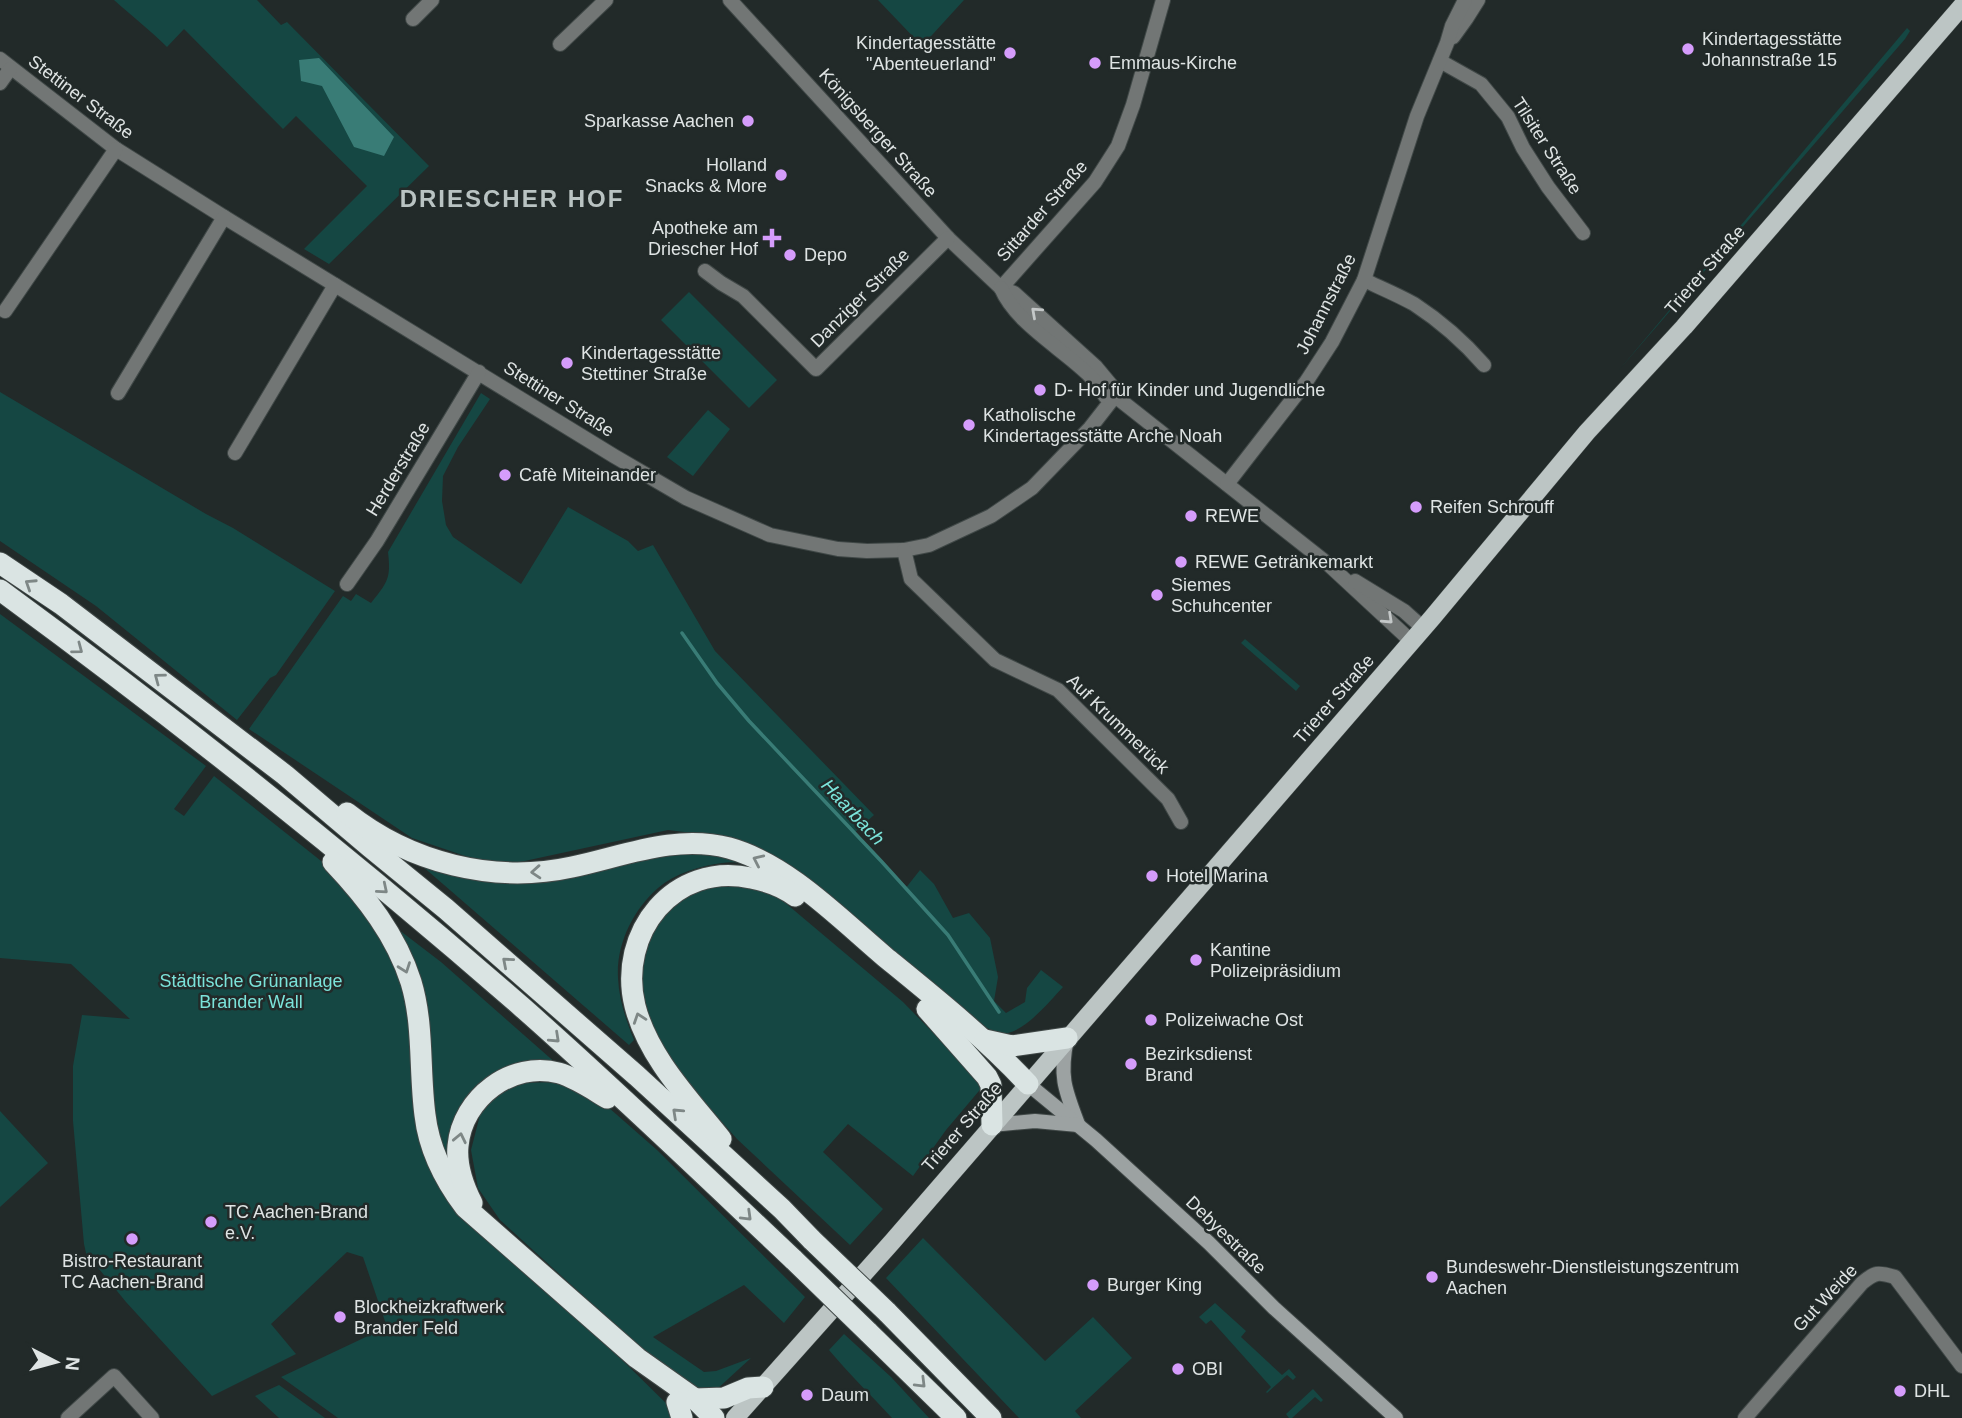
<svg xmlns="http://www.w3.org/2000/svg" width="1962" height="1418" font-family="Arial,sans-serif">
	<rect width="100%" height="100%" fill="#222a29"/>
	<g fill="#154743">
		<path d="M114,0H257L281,25L287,22L429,166L329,264L304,249L367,186L296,116L283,129L184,29L167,47C150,30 132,16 114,0Z"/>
		<polygon points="878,0 964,0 922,46"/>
		<polygon points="1907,28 1910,31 1905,39 1619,370"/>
		<polygon points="689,292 777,380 749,408 661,320"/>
		<polygon points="0,392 206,514 233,528 335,591 276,675 270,678 237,720 96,606 0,541"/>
		<path d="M481,393L490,399L458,447L443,476L442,501L446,525L453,537L521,584L568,507L628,541L638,551L653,545L715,651L874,815L854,833L905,889L920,870L934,884L953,918L969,913L990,938L998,977L994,1001L1006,1013L1025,1002L1027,988L1041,970L1063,987C1050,1001 1027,1029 1008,1033C1000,1035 994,1031 987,1028L791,871L733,838L668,830L520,862L480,861L412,838L249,729L343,596L351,601L356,594L371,603C388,582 391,578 388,552Z"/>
		<polygon points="708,410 730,429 693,476 667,457"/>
		<polygon points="0,614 206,766 174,809 184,816 214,776 335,872 381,930 406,986 439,1180 678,1415 678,1418 338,1418 281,1377 387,1327 363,1257 347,1252 271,1324 296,1354 212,1396 126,1302 86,1253 84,1244 73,1121 73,1066 82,1015 130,1019 71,964 0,958"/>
		<polygon points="1245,639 1300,686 1296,691 1241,643"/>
		<path d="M689,847L759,865C747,864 734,861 722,863C701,866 675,873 658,888C633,910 616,944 618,978C619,1000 626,1020 634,1040L629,1045L414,859L457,871Z"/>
		<polygon points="712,883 770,890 903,1002 984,1085 946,1130 913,1176 848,1124 823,1152 883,1209 850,1245 737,1139 679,1073 668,1056 642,1007 640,951 669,905"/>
		<polygon points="390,923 441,962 558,1065 494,1075 448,1173"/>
		<polygon points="555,1082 600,1100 657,1150 805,1297 784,1323 744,1285 653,1337 704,1372 716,1371 751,1358 716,1390 695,1391 655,1361 500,1220 478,1188 471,1150 480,1115 498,1093 519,1083"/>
		<polygon points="0,1111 48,1163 0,1207"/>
		<polygon points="923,1238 1045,1361 1093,1317 1132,1358 1075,1411 1081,1418 1019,1418 886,1278"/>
		<polygon points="1215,1303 1246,1331 1241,1337 1282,1375 1289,1369 1296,1377 1293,1380 1287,1375 1267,1393 1266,1392 1271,1387 1211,1320 1206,1324 1199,1317"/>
		<path d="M844,1334L891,1377L929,1418H892C871,1395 849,1374 829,1350Z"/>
		<polygon points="279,1385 325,1418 279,1418 255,1396"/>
		<polygon points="1313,1389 1323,1400 1321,1402 1315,1397 1292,1418 1289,1418 1286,1414"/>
	</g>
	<polygon fill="#397c76" points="319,58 394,137 384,156 354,147 322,86 301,81 299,60"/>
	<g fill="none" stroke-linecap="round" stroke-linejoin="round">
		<polyline stroke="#397c76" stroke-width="3.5" points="682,633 717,683 749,721 882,862 948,935 999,1012"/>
		<defs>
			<g id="minor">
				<polyline points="730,0 948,238 1001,288 1014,293 1096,367 1111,385 1115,396 1328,564 1411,641"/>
				<polyline points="413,19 432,0"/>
				<polyline points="1453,37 1466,19 1478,0"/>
				<polyline points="560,44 606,0"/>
				<polyline points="0,59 116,149 224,217 614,456 686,498 770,535 838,549 867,551 904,550 929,545 991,516 1032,488 1090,428 1115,396"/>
				<polyline points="1440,61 1481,84 1508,117 1523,148 1548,187 1583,233"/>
				<polyline points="0,83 10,69"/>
				<polyline points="705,271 721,283 743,296 816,369 948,238"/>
				<path d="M1364,280C1381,288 1398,295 1414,304C1440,321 1464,342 1484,365"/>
				<polyline points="1001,288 1095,182 1118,146 1133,105 1163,0"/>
				<path d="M1001,288C1016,323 1060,347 1088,374C1094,380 1100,388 1105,396H1115"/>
				<polyline points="5,311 116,149"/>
				<polyline points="118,393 224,217"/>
				<polyline points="235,453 335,285"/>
				<polyline points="1227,484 1306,382 1332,342 1364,280 1417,116 1447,43 1452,26 1465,0"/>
				<polyline points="904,550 911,579 995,660 1058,690 1168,799 1181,822"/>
				<polyline points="1355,581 1404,611 1423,628"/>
				<polyline points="347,584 377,541 479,372"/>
				<polyline points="68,1418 114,1376 152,1418"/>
				<path d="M1745,1418L1862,1283C1875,1272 1878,1272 1895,1277L1962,1366"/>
			</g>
			<g id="secondary">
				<path d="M1067,1039C1059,1076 1065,1090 1078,1124"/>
				<polyline points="1028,1084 1096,1140 1209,1243 1274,1308 1396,1418"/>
				<polyline points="992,1125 1035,1121 1078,1125"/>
			</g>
			<polyline id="primary" points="735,1418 892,1242 1432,618 1587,432 1684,327 1962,6"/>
			<g id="motorway">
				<polyline points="0,563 61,604 213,720 285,775 370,847 446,909 637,1076 782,1209 812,1240"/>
				<path d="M0,590C180,722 355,861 523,1008C616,1090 704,1175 794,1260"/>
				<path d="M347,813C410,863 494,884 572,867C624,856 675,834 729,848C787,864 839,918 885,957C934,997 984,1037 1028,1084"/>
				<path d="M333,862C366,897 396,935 411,982C424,1025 419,1070 425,1115C429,1150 444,1179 465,1207L637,1358L695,1399L714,1418"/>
				<polyline points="927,1009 987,1077 991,1085 992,1125"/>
				<polyline points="985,1040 1012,1046 1067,1038"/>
				<path d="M721,1139C689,1099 648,1057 635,1006C617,933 674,861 751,878C767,881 782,886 795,896"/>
				<path d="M472,1203C463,1185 456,1166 458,1146C462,1098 512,1060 559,1073C576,1078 592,1089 607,1098"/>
				<polyline points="887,1312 991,1418"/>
				<polyline points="868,1332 956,1418"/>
				<polyline points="695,1399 724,1398 748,1388 763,1387"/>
				<polyline points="677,1402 682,1418"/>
			</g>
		</defs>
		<use href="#minor" stroke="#404847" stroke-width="16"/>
		<use href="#secondary" stroke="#404847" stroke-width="16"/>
		<use href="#primary" stroke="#404847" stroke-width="19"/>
		<use href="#motorway" stroke="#404847" stroke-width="23"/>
		<use href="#minor" stroke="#727675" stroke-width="14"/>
		<use href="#secondary" stroke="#9ca2a2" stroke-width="14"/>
		<use href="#primary" stroke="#bcc5c4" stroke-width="18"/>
		<use href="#motorway" stroke="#dae4e3" stroke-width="21"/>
		<defs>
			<g id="motorway-bridge">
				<polyline points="812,1240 887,1312"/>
				<polyline points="794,1260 868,1332"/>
			</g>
		</defs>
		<use href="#motorway-bridge" stroke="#404847" stroke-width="23" stroke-linecap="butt"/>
		<use href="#motorway-bridge" stroke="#dae4e3" stroke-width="21"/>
	</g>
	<defs><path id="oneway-chevron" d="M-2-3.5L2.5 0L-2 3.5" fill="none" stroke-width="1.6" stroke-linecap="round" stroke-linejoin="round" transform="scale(1.75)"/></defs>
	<g stroke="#c4c8c8">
		<use href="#oneway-chevron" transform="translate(1036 312) rotate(-138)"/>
		<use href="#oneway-chevron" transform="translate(1388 619) rotate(43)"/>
	</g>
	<g stroke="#7e8786">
		<use href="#oneway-chevron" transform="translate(30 584) rotate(-147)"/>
		<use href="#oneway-chevron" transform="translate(78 649) rotate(37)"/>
		<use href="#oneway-chevron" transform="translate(159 678) rotate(-143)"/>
		<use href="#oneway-chevron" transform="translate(758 860) rotate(-155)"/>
		<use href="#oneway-chevron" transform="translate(536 872) rotate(176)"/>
		<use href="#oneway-chevron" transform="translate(383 889) rotate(40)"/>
		<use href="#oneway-chevron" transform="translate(507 962) rotate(-139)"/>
		<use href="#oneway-chevron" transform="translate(405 968) rotate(70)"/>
		<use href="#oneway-chevron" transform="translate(639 1018) rotate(-109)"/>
		<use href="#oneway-chevron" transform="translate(555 1038) rotate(43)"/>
		<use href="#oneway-chevron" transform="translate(677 1113) rotate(-137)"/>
		<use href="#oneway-chevron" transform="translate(460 1138) rotate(-78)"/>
		<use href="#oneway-chevron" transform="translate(747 1216) rotate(44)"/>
		<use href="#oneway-chevron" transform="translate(921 1383) rotate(45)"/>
	</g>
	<g fill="#d59cfb" stroke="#222a29" stroke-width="2.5">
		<circle cx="1688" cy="49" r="7"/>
		<circle cx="1010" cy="53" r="7"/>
		<circle cx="1095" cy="63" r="7"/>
		<circle cx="748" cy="121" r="7"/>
		<circle cx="781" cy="175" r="7"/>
		<path d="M768.5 227.5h7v7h7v7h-7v7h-7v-7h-7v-7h7z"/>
		<circle cx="790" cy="255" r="7"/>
		<circle cx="567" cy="363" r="7"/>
		<circle cx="1040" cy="390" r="7"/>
		<circle cx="969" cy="425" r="7"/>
		<circle cx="505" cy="475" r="7"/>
		<circle cx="1416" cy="507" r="7"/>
		<circle cx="1191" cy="516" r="7"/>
		<circle cx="1181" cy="562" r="7"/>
		<circle cx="1157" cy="595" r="7"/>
		<circle cx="1152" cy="876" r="7"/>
		<circle cx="1196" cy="960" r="7"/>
		<circle cx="1151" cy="1020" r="7"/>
		<circle cx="1131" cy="1064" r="7"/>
		<circle cx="211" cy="1222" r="7"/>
		<circle cx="132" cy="1239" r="7"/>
		<circle cx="1432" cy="1277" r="7"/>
		<circle cx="1093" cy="1285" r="7"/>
		<circle cx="340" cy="1317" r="7"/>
		<circle cx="1178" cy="1369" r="7"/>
		<circle cx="1900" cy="1391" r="7"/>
		<circle cx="807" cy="1395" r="7"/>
	</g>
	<g text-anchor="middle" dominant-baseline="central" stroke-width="5" stroke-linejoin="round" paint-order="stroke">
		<g font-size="18" fill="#dfe4e4" stroke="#222a29" text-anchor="start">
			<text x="1702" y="39">Kindertagesstätte<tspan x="1702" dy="21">Johannstraße 15</tspan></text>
			<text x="996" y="43" text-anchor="end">Kindertagesstätte<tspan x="996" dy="21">"Abenteuerland"</tspan></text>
			<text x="1109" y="63">Emmaus-Kirche</text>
			<text x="734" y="121" text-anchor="end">Sparkasse Aachen</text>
			<text x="767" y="165" text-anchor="end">Holland<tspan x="767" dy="21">Snacks &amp; More</tspan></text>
			<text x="758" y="228" text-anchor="end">Apotheke am<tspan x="758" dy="21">Driescher Hof</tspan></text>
			<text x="804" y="255">Depo</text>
			<text x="581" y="353">Kindertagesstätte<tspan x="581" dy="21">Stettiner Straße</tspan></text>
			<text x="1054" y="390">D- Hof für Kinder und Jugendliche</text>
			<text x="983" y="415">Katholische<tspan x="983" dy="21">Kindertagesstätte Arche Noah</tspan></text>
			<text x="519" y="475">Cafè Miteinander</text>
			<text x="1430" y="507">Reifen Schrouff</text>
			<text x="1205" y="516">REWE</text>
			<text x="1195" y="562">REWE Getränkemarkt</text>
			<text x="1171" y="585">Siemes<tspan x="1171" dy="21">Schuhcenter</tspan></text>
			<text x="1166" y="876">Hotel Marina</text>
			<text x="1210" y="950">Kantine<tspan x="1210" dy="21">Polizeipräsidium</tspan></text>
			<text x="1165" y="1020">Polizeiwache Ost</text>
			<text x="1145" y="1054">Bezirksdienst<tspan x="1145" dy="21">Brand</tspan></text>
			<text x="225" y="1212">TC Aachen-Brand<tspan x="225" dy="21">e.V.</tspan></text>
			<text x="132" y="1261" text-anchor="middle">Bistro-Restaurant<tspan x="132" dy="21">TC Aachen-Brand</tspan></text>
			<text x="1446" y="1267">Bundeswehr-Dienstleistungszentrum<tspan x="1446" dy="21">Aachen</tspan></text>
			<text x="1107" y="1285">Burger King</text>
			<text x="354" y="1307">Blockheizkraftwerk<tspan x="354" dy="21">Brander Feld</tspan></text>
			<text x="1192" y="1369">OBI</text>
			<text x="1914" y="1391">DHL</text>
			<text x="821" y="1395">Daum</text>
		</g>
		<g font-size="18" fill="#dfe4e4" stroke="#222a29">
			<text transform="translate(81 97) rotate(37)">Stettiner Straße</text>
			<text transform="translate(878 133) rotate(48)">Königsberger Straße</text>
			<text transform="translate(1547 146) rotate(57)">Tilsiter Straße</text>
			<text transform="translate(1042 211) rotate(-49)">Sittarder Straße</text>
			<text transform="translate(1705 270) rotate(-49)">Trierer Straße</text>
			<text transform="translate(860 298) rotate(-45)">Danziger Straße</text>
			<text transform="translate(1326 304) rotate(-63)">Johannstraße</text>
			<text transform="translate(559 399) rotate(32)">Stettiner Straße</text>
			<text transform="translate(398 469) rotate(-59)">Herderstraße</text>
			<text transform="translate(1334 699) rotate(-49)">Trierer Straße</text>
			<text transform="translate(1118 724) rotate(44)">Auf Krummerück</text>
			<text transform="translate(962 1127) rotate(-49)">Trierer Straße</text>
			<text transform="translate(1226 1235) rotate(44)">Debyestraße</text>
			<text transform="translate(1825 1298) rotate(-47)">Gut Weide</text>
		</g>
		<g font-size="18" fill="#7be3da" stroke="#222a29">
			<text x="251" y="981">Städtische Grünanlage<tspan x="251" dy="21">Brander Wall</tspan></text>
		</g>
		<g font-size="19" font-style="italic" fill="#7be4da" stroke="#222a29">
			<text transform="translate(853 812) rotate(47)">Haarbach</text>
		</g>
		<g font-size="24" font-weight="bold" letter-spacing="2" fill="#b9c3c2" stroke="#222a29">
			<text x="512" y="198">DRIESCHER HOF</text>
		</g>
	</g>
	<g transform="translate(56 1362) rotate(96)" stroke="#222a29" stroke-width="5" paint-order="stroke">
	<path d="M0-5L12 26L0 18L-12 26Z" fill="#dfe4e4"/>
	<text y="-10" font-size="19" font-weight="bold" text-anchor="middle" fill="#dfe4e4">N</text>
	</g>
</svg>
